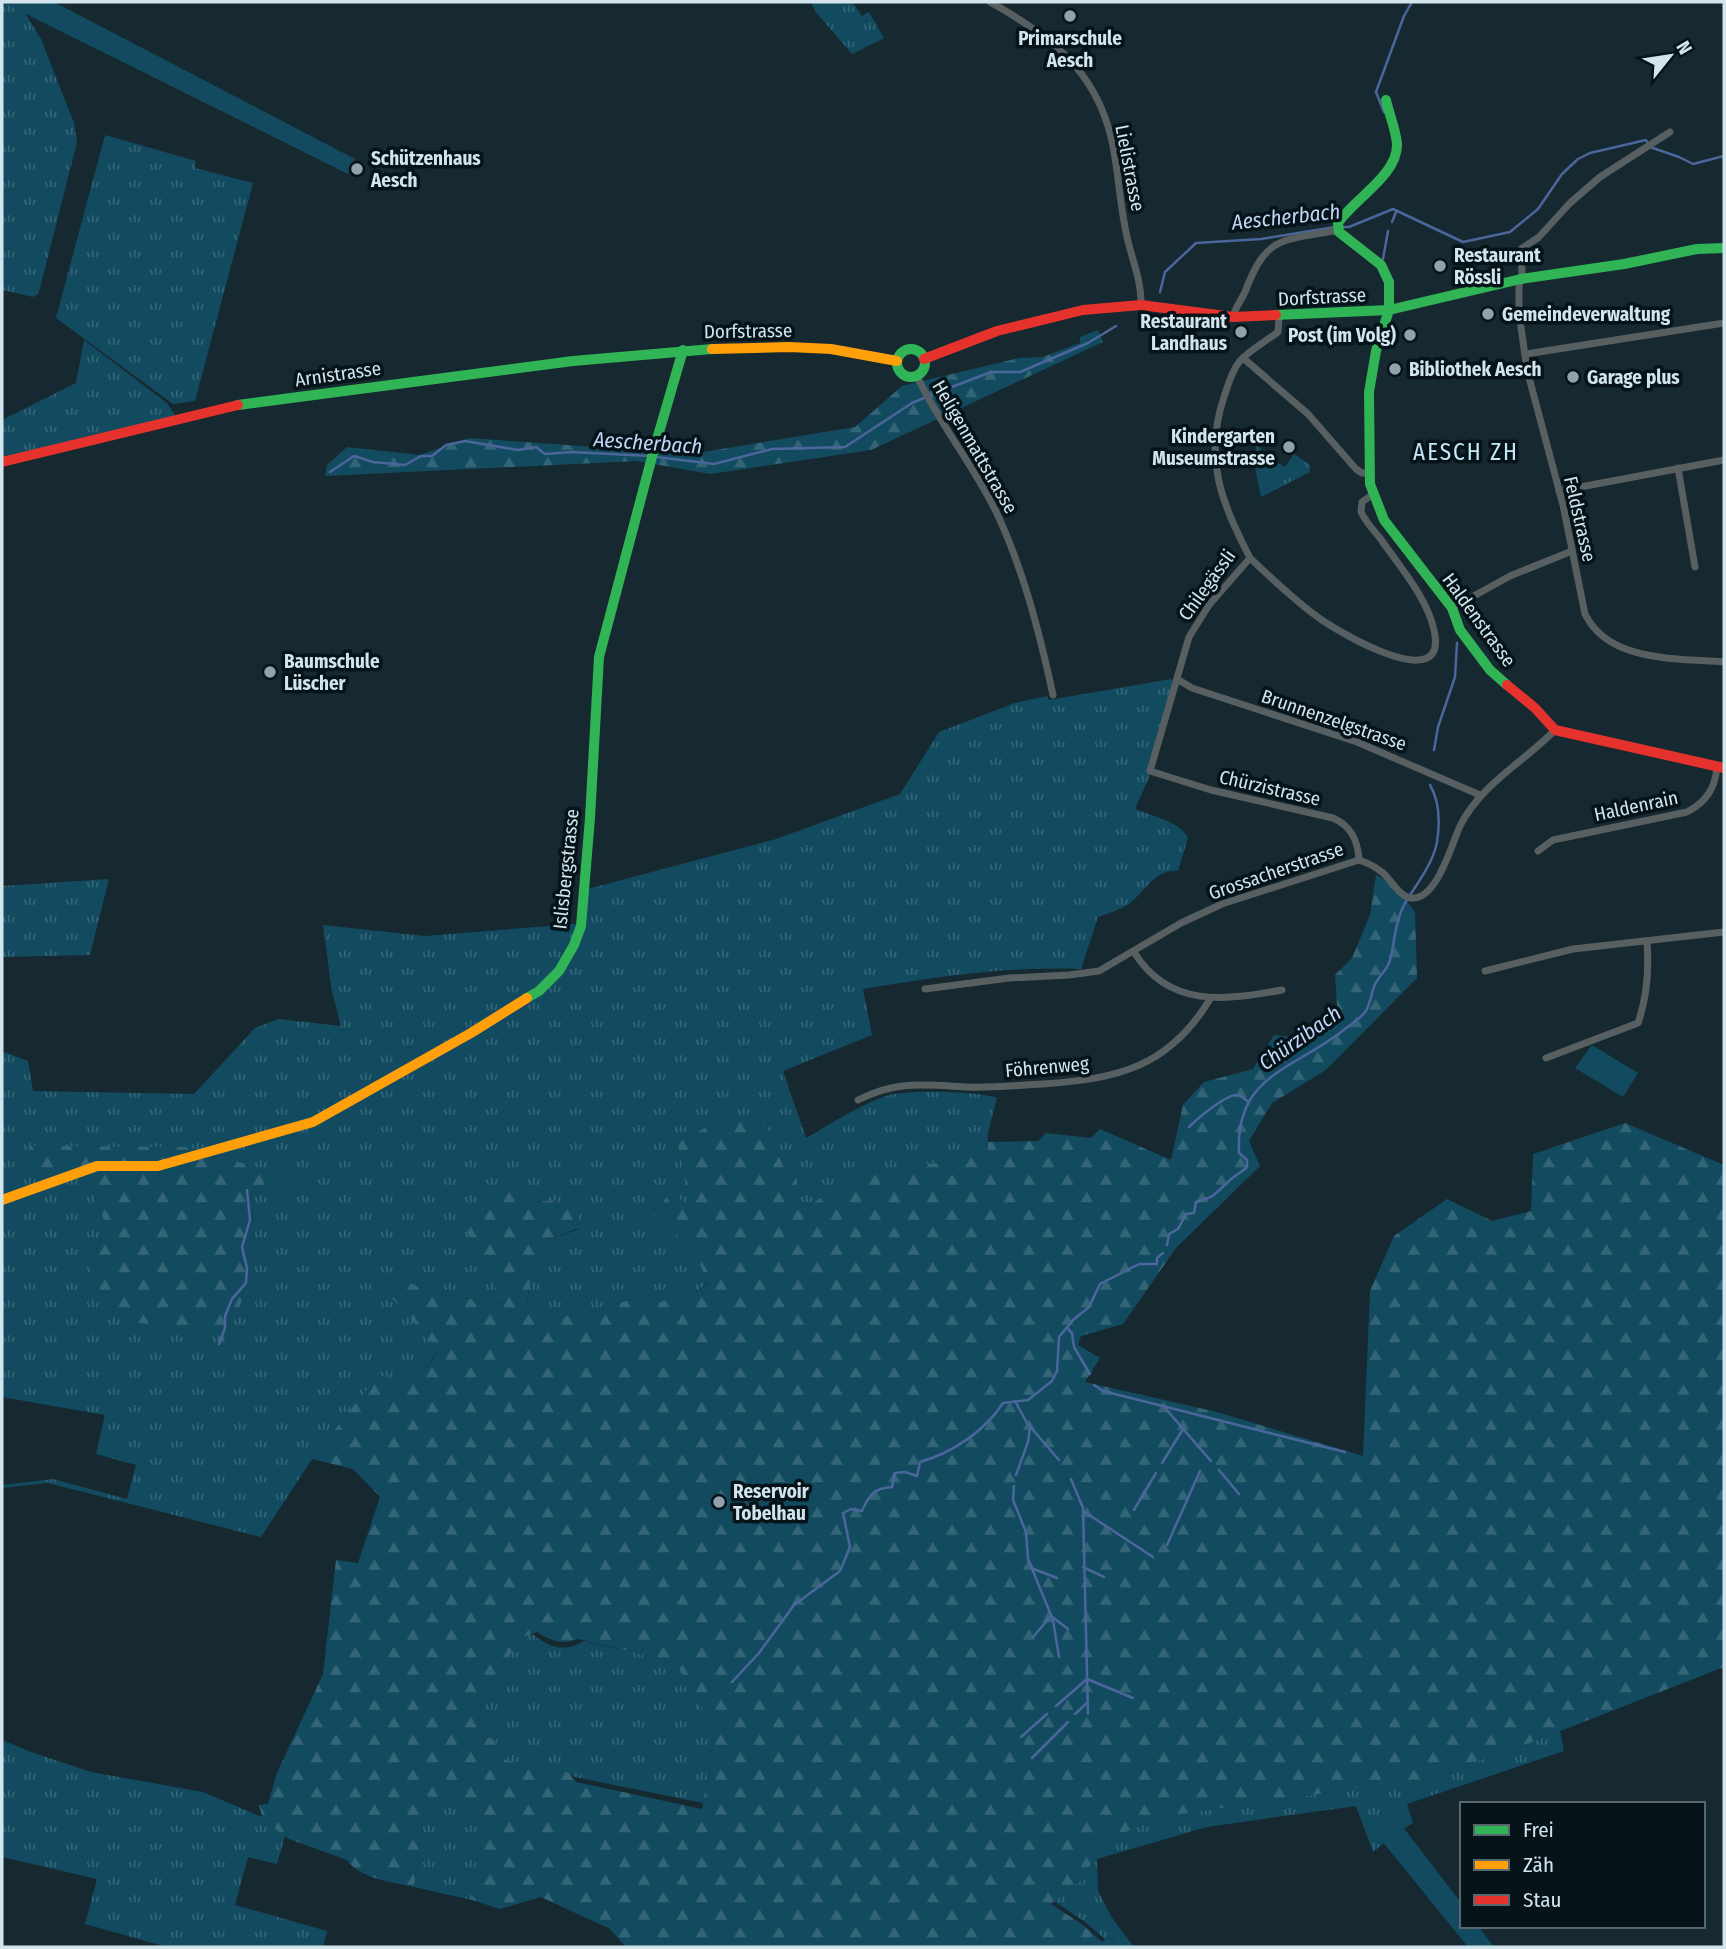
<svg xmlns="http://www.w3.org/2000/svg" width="1726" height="1949" font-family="'Fira Sans Condensed',sans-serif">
	<defs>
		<pattern id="grass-tufts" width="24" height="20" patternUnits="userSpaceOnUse" patternTransform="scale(1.75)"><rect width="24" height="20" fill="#124b60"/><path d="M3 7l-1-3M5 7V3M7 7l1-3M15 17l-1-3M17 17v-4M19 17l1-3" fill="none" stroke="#346577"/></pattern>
		<pattern id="forest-firs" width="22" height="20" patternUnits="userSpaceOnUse" patternTransform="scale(1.75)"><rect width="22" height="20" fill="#124b60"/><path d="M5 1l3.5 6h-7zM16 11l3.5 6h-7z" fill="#346577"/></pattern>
	</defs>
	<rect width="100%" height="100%" fill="#162830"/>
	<g fill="url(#grass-tufts)" fill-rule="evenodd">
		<polygon points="2,2 18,2 41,39 74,123 77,142 40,288 38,294 33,297 2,290"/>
		<polygon points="811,2 852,2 862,16 869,12 884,38 852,54 815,11"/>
		<polygon points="105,135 196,161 195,168 253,183 195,401 173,404 56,318"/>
		<polygon points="84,340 167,403 177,418 2,462 2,420 76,383"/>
		<polygon points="1255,443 1271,459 1285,467 1294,454 1310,465 1310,472 1261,497 1254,462 1258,461"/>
		<path d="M1171,679L1177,687L1156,761L1135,809C1151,816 1180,821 1188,838L1178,871C1154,867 1142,898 1124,907C1116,911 1106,914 1098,917L1081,969C1007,966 936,977 863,989L872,1035L783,1071L806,1138C831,1124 856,1107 883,1097C902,1089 977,1091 997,1098L988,1133L987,1155L857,1175L808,1206L797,1198V1179L784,1168L767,1127L689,1205L692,1244L708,1283L690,1296L678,1291L661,1302L628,1300L576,1317L526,1310L532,1268L546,1241L579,1229L554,1200L524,1203L475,1255L506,1304L444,1295L392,1277L385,1289L439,1349L416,1383L312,1459L261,1537L48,1483L2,1488V1485L53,1479L127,1499L136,1465L96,1454L105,1415L2,1397V1051L28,1061L33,1091L194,1094L255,1028L279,1019L341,1026L332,992L323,925L425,936L574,924L581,925L584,890L776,839L900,794L939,732L1015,703L1047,696L1049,700ZM289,1177L251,1188L255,1265L229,1334L125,1321L89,1279L104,1221L88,1179Z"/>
		<polygon points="109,879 90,955 2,957 2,886"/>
		<path d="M532,1634C551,1648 563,1653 584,1641L676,1662L715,1731L703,1803L575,1777L570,1773L506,1760L493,1739L477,1735L484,1690L523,1637Z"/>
		<polygon points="1560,1731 1564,1751 1407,1804 1413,1823 1396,1833 1373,1852 1356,1806 1207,1827 1097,1859 1098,1891 1112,1918 1134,1947 1119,1947 1110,1938 1106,1940 1085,1922 1054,1901 1080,1881 1082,1850 1159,1817 1416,1780 1512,1750"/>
		<polygon points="2,1740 31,1752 91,1772 203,1792 262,1817 285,1836 277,1864 248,1857 235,1905 327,1931 323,1947 167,1947 85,1924 97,1879 2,1857"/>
		<polygon points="426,1796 484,1805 472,1900 414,1887"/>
	</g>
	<g fill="url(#forest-firs)" fill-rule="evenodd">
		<polygon points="1098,330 1103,342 871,450 710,474 637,461 325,476 327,465 347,447 420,455 470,438 691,454 855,427 902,386 1019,358 1043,357 1080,343 1080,337"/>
		<path d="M1376,875L1394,885L1415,912L1417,978L1326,1070L1272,1103L1249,1141L1260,1166L1176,1248L1123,1324L1081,1336L1078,1345L1100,1358L1085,1382L1217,1412L1363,1456L1370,1291L1394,1236L1447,1199L1492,1221L1531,1211L1533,1154L1625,1123L1724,1165V1667L1512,1750L1416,1780L1160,1817L1083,1850L1091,1864L1080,1881L1051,1904L1083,1925L1102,1942L1109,1938L1119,1947H626L610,1929L541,1897L500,1909L472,1900L484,1805L426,1796L414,1887C392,1882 360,1879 347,1860L289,1839L263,1820L259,1805L268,1804L277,1773L323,1674L336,1560L358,1563L380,1497L353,1469L312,1459L378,1375L416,1383L439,1350L384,1289L392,1277L444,1295L505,1304L475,1255L460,1210L517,1189L524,1203L554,1200L577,1213L579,1228L546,1241L532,1268L526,1309L576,1317L628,1300L661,1302L678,1291L690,1296L708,1284L692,1244L651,1221L669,1193L689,1204L678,1143L718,1121L742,1117L767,1127L784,1168L797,1179V1198L808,1206L857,1175L987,1155L988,1142L1038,1141L1046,1133L1091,1138L1100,1129L1171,1160L1183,1105L1204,1082L1253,1069L1274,1035L1305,1039L1337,1006L1335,975L1352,958L1370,915ZM537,1632C550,1641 563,1645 578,1639L675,1662L715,1731L702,1809L576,1782L570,1773L506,1760L493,1739L477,1735L484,1690L523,1637Z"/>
		<polygon points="29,1146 188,1147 290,1177 282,1191 251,1188 255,1265 229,1335 125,1321 89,1279 104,1221 88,1179 26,1169"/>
	</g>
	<g fill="#124b60">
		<polygon points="2,2 54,2 355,159 348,174"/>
		<polygon points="1592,1045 1638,1073 1623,1097 1575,1068"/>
		<polygon points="1393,1814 1462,1904 1462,1926 1478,1926 1494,1947 1468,1947 1373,1830"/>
	</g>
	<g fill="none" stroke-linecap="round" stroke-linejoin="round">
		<g stroke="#4b669a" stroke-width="2.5">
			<polyline points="1384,112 1376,92 1404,16 1412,2"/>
			<polyline points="1392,222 1396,212"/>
			<polyline points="1341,227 1349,227 1393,209 1463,242 1510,232 1538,209 1562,174 1578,159 1590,153 1646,140 1650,147 1679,157 1693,164 1724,156"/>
			<polyline points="1383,259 1388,231"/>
			<polyline points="1160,292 1165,272 1196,243 1261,239 1335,227"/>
			<polyline points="931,395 991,372 1020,372 1088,343 1116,326"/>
			<polyline points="657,457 714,464 772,449 845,447 912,403 924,398"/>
			<polyline points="330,472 354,456 373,462 405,465 421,456 432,456 446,445 465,441 518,450 536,447 545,454 572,452 650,456"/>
			<polyline points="1434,750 1438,727 1455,677 1457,643"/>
			<path d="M1189,1127C1197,1119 1227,1093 1238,1095C1242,1096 1245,1100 1249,1102"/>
			<path d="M1167,1245L1169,1234L1178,1229L1186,1214L1194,1213L1196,1202C1219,1195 1213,1195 1229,1181C1235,1175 1241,1173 1247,1167V1160L1239,1153C1235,1074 1294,1070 1345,1029C1351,1024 1361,1018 1365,1012C1370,1006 1371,994 1374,987C1377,977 1388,970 1390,960C1395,941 1395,921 1405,903C1416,885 1433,864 1437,842C1440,823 1440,802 1430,785"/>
			<polyline points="1067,1328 1072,1333 1074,1347 1090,1374"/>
			<polyline points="219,1344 225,1328 225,1316 232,1299 246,1283 247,1268 242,1247 250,1220 247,1190"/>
			<polyline points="1094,1385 1103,1391 1345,1452"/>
			<polyline points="1015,1401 1027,1423 1059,1460"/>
			<polyline points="1165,1408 1211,1461"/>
			<polyline points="1162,1463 1183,1429"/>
			<polyline points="1219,1470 1239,1494"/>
			<polyline points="1016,1475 1028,1442 1030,1428"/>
			<polyline points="1071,1479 1083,1508 1088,1714"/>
			<polyline points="1014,1486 1013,1500 1026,1532 1028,1559 1053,1620 1059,1657"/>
			<polyline points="1134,1510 1156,1473"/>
			<polyline points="1083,1511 1153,1557"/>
			<polyline points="1167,1545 1200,1471"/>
			<polyline points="1083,1567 1104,1577"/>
			<polyline points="1031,1568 1057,1578"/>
			<polyline points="1033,1637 1051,1616 1068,1629"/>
			<path d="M732,1682L759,1653L794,1605L840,1571L850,1547L843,1513L851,1509L862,1511C869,1495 874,1488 892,1487L895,1473L905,1472L917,1476L920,1462C952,1453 985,1431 1003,1403L1028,1400L1052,1381L1057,1371L1059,1337L1073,1320L1089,1307L1100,1284L1139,1264H1157V1258L1163,1253"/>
			<polyline points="1056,1706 1087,1679 1133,1698"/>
			<polyline points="1075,1714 1088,1702"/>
			<polyline points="1021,1737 1047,1714"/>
			<polyline points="1032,1758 1068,1722"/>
		</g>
		<g stroke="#575f61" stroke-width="7">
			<path d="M990,2C1048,34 1094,68 1111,137C1118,166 1119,197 1125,227C1129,253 1142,279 1141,305"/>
			<path d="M1670,132L1600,177L1570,203L1539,237L1521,249L1522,274L1519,286V313L1527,370L1563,505L1585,614C1609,663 1678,658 1724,662"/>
			<path d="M1233,317C1235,308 1241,301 1245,292C1266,237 1279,241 1333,231L1339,232"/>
			<path d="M1279,317L1278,332C1265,342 1249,350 1239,362C1231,373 1228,385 1224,397C1203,459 1222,503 1250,558L1209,605L1189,637L1150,771L1211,790L1333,818C1351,826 1358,840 1359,860"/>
			<polyline points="1526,354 1724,323"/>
			<polyline points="1243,358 1308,414 1356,469 1362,473 1369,473"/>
			<path d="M917,376C940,426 977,469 1000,520C1025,576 1040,635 1053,695"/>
			<polyline points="1678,468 1695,567"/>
			<polyline points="1559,491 1724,460"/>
			<path d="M1250,558C1271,578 1292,598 1315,615C1334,630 1450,699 1434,630C1427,597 1399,566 1380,538C1373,530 1366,522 1361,512L1362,502L1373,494"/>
			<polyline points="1452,608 1510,576 1572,551"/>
			<polyline points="1177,679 1192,688 1357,742 1480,795"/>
			<path d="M1538,851L1553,840L1687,812C1706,802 1715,789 1717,767"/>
			<path d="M1134,952C1169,1009 1226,1000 1282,990"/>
			<polyline points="1485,971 1573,949 1724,932"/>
			<path d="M925,989L1009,978L1069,975L1099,971L1181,923L1222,904L1359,860C1368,863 1376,867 1383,873C1391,880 1399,896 1411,898C1437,901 1452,843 1460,826C1481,784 1524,762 1555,730"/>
			<path d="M1546,1058L1638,1023C1647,997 1649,968 1647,942"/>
			<path d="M858,1100C897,1080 926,1085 968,1087C992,1088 1018,1085 1043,1084C1118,1079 1169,1067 1210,999"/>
		</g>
		<g stroke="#30b455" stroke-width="10">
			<path d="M1386,100C1389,114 1396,130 1397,144C1398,175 1354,199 1338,223L1339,232L1381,265L1389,282V310L1376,351L1369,392L1370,484L1384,520L1452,608L1460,630L1490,670L1507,685"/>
			<polyline points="1276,315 1389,310 1521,279 1624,264 1697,249 1724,248"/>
			<circle cx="911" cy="363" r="14"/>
			<polyline points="238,405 573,361 712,349"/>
			<polyline points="527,998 539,991 559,971 574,945 581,926 590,818 599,657 653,453 683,350"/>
		</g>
		<g stroke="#ff9f0a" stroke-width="10">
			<polyline points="712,349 789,347 831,349 897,361"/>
			<polyline points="2,1200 97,1166 158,1166 313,1122 471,1033 527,998"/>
		</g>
		<g stroke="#e5322d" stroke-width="10">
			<polyline points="924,359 997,331 1083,310 1141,305 1233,317 1276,315"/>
			<polyline points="2,462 238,405"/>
			<polyline points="1507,685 1535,708 1555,730 1724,768"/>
		</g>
	</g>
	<g fill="#90a2aa" stroke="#061319" stroke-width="2.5">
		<circle cx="1070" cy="16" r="7"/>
		<circle cx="357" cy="169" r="7"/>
		<circle cx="1440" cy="266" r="7"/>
		<circle cx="1488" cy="314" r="7"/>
		<circle cx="1241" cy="332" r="7"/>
		<circle cx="1410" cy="335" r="7"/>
		<circle cx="1395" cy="369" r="7"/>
		<circle cx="1573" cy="377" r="7"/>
		<circle cx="1289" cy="447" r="7"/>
		<circle cx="270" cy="672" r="7"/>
		<circle cx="719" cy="1502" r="7"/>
	</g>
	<g text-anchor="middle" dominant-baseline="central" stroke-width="7" stroke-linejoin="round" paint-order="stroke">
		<g font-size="19" font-weight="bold" fill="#d2e4ec" stroke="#061319" text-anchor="start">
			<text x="1070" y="38" text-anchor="middle">Primarschule<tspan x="1070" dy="22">Aesch</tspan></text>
			<text x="371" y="158">Schützenhaus<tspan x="371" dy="22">Aesch</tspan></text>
			<text x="1454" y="255">Restaurant<tspan x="1454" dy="22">Rössli</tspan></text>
			<text x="1502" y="314">Gemeindeverwaltung</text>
			<text x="1227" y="321" text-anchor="end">Restaurant<tspan x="1227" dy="22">Landhaus</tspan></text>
			<text x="1396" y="335" text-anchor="end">Post (im Volg)</text>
			<text x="1409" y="369">Bibliothek Aesch</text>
			<text x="1587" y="377">Garage plus</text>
			<text x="1275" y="436" text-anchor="end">Kindergarten<tspan x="1275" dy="22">Museumstrasse</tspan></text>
			<text x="284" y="661">Baumschule<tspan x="284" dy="22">Lüscher</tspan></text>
			<text x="733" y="1491">Reservoir<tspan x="733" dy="22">Tobelhau</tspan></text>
		</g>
		<g font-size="19" fill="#d2e4ec" stroke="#061319">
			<text transform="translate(1130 168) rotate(79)">Lielistrasse</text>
			<text transform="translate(1322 297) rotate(-3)">Dorfstrasse</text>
			<text transform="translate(748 331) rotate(-1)">Dorfstrasse</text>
			<text transform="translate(338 374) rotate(-8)">Arnistrasse</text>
			<text transform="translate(975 447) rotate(60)">Heligenmattstrasse</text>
			<text transform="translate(1580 519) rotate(77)">Feldstrasse</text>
			<text transform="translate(1207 585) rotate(-54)">Chilegässli</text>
			<text transform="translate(1479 620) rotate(54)">Haldenstrasse</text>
			<text transform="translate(1334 720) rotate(19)">Brunnenzelgstrasse</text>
			<text transform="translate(1270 788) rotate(13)">Chürzistrasse</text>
			<text transform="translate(1636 806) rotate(-12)">Haldenrain</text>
			<text transform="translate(566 869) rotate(-84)">Islisbergstrasse</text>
			<text transform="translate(1276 871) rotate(-19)">Grossacherstrasse</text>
			<text transform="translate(1047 1067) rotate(-5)">Föhrenweg</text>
		</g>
		<g font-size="21" font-style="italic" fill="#c4d6f7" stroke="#061319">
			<text transform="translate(1286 217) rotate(-6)">Aescherbach</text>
			<text transform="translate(648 443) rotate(4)">Aescherbach</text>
			<text transform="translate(1300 1038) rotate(-35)">Chürzibach</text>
		</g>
		<g font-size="23" letter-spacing="2" fill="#c3e8f8" stroke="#061319">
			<text x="1466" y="452">AESCH ZH</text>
		</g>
	</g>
	<rect width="1726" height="1949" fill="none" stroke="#d2e4ec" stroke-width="7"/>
	<rect x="1460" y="1802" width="245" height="126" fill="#061319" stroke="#58676d" stroke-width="2"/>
	<rect x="1474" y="1825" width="35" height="10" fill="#30b455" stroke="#58676d" stroke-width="2"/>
	<text x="1523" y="1837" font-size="21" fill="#d2e4ec">Frei</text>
	<rect x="1474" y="1860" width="35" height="10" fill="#ff9f0a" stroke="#58676d" stroke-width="2"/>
	<text x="1523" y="1872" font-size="21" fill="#d2e4ec">Zäh</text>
	<rect x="1474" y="1895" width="35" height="10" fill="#e5322d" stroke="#58676d" stroke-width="2"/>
	<text x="1523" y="1907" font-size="21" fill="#d2e4ec">Stau</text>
	<g transform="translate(1670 56) rotate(60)" stroke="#061319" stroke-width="5" paint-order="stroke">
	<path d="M0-5L12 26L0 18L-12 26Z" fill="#d2e4ec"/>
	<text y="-10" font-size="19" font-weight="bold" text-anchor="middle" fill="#d2e4ec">N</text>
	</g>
</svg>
